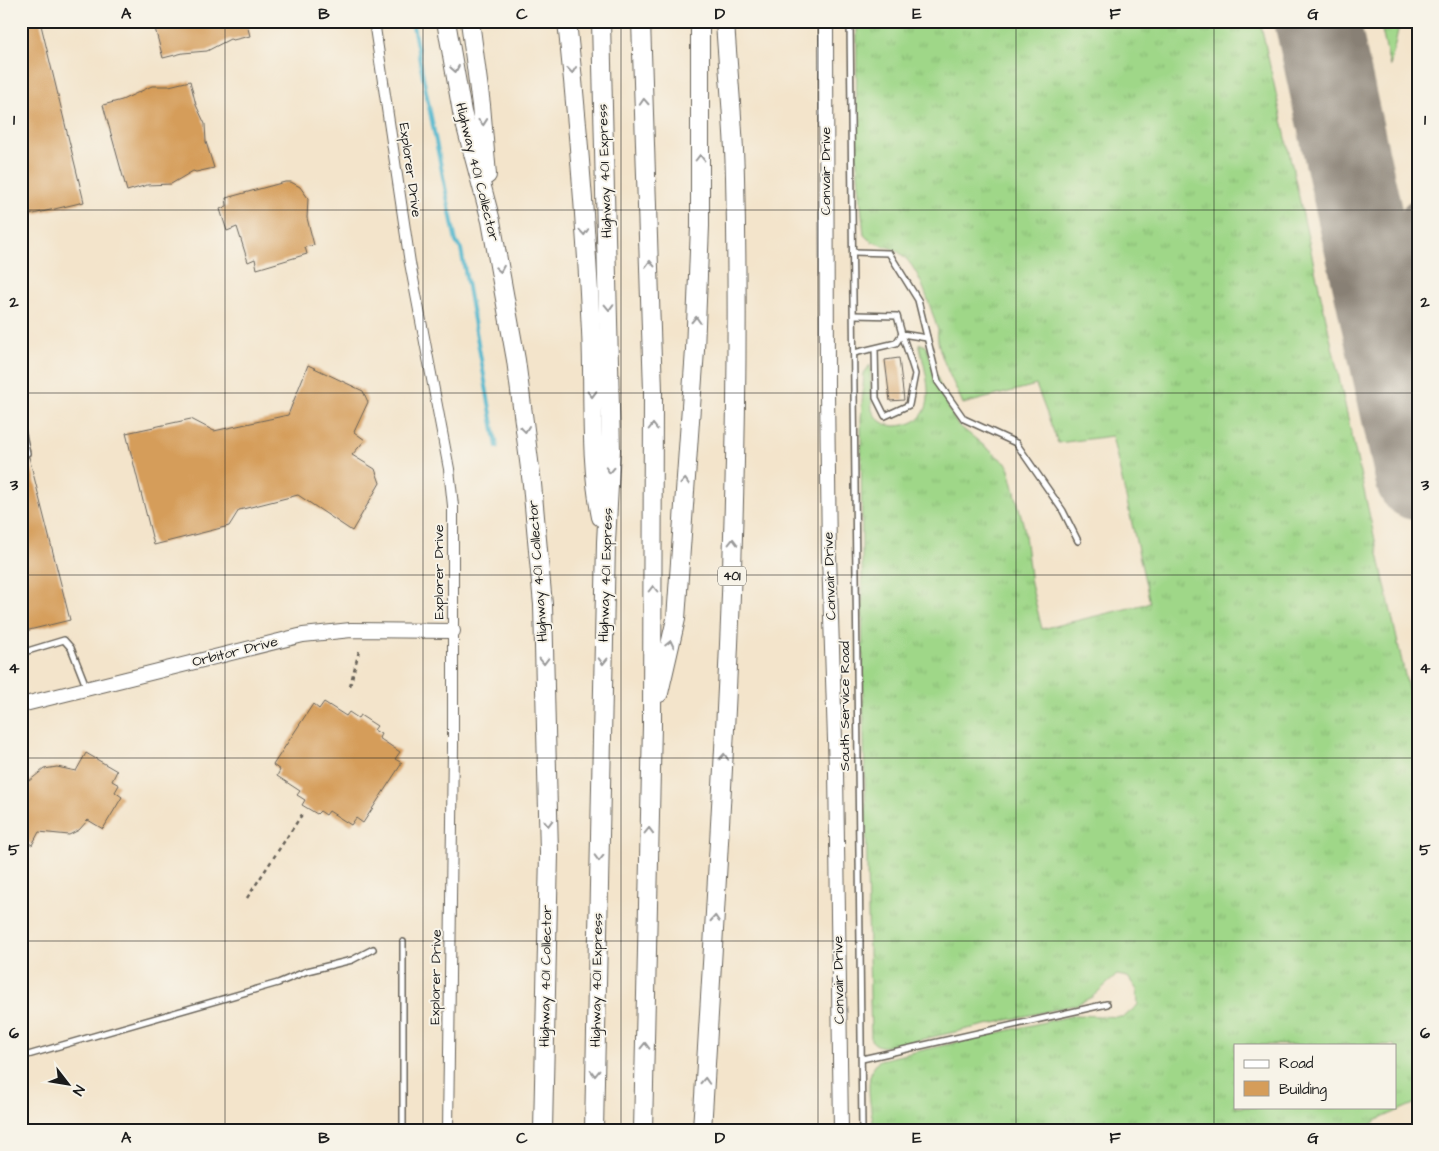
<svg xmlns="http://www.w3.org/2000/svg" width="1439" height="1151" font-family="'Architects Daughter',sans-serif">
	<defs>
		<pattern id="grass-tufts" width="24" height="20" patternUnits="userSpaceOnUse" patternTransform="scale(1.25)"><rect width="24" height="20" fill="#9fd788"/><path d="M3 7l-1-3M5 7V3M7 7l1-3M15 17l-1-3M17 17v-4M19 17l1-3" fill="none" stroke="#88b875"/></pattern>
	</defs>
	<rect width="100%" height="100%" fill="#f7f3e8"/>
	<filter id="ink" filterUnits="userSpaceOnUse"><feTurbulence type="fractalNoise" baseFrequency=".02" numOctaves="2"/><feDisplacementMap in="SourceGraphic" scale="10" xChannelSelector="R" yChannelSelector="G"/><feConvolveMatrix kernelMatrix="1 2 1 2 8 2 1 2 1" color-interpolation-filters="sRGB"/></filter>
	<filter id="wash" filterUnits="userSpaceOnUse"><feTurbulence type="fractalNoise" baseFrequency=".0096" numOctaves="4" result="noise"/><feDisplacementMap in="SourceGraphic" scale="20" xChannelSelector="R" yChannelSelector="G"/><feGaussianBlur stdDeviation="1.12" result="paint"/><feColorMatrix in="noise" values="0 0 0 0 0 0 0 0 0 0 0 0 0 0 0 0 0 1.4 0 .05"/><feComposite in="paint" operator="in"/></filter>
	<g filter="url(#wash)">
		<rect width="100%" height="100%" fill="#f3e4cb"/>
		<g fill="url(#grass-tufts)" stroke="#5e7a52" fill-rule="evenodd">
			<path d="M857,21H1260L1418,734V1102L1377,1120L1364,1130H874C872,1110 861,1073 880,1060L1075,1015L1124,1017L1138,1005L1137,990L1128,977L1117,975L1092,997L1075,1005L892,1046C882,1047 877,1047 871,1040L863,695L861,419L864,373L870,365L872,410C876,420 885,426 896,426C945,423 925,374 919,343L926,346L947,405L957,424L1008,465L1024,527L1031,584L1042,629L1150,603L1112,436L1058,443L1036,385L963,404C956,386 934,349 938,330C929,306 922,271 901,254C890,244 874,247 864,235L856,154ZM1235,1045H1395V1107H1235Z"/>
			<polygon points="1380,21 1400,21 1390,67"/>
		</g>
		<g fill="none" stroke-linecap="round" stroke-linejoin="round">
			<polyline stroke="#4eb5cc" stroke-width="4" points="412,21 456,242 461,249 497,447"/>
			<path stroke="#888074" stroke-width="34" d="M1418,216C1402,287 1411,371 1418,443"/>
			<polyline stroke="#888074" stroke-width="85" points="1317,21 1418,478"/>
		</g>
		<g id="blocks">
			<g fill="#d59d5a">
				<polygon points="21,21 40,21 84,202 21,217"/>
				<polygon points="153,21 246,21 250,36 233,40 230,39 207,51 183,53 163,58"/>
				<polygon points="190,81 196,105 205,124 206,142 214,168 196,172 193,171 171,184 147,185 127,191 103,105 122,100 152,86 169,86"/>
				<polygon points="285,182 291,182 300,187 308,198 307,218 314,245 305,247 307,254 257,269 255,259 248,262 237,227 227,231 220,209 227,206 226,198"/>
				<polygon points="899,358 904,400 890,401 885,360"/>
				<polygon points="308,365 363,391 368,402 354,432 365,440 352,455 375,469 380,483 352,531 298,495 239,510 229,526 154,545 126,433 191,419 214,431 288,415"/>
				<polygon points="29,457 70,620 21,632 21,458"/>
				<polygon points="324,702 346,716 349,712 358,718 360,715 377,726 374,730 381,734 379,738 400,752 395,759 402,763 363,823 356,818 351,825 329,811 326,815 320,811 317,814 302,805 305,800 297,795 300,791 277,776 280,770 273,765 313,704 319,709"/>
				<polygon points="86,753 117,771 112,781 119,785 115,792 122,797 103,829 88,820 79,830 69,835 39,832 32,845 21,838 21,776 29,781 44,769 57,767 76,771"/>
			</g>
		</g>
	</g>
	<g filter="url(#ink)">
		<use href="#blocks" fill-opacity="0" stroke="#676259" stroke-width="1"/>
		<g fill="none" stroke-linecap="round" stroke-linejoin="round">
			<defs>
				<g id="lane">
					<polyline points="850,21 862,1130"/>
					<polyline points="854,252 889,253 918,300 938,382 964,419 1016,443 1063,511 1078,541"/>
					<polyline points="854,315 897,316 902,334 927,338"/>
					<polyline points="854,353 896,343 902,334 915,374 909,405 885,416 876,398 875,348"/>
					<polyline points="21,425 27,453 21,454"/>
					<polyline points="21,653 64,640 71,648 86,686"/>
					<polyline points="403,942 403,1130"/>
					<polyline points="21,1057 278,983 307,971 352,960 373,949"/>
					<polyline points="862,1059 1107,1004"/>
				</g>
				<polyline id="street" points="374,21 410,263 449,469 453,506 453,746 448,1130"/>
				<g id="secondary">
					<polyline points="826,21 827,391 829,556 836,771 841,1130"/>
					<polyline points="21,705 303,635 351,630 453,631"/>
				</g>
				<g id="highway">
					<polyline points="446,21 462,112 491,221 516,360 532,484 543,605 549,853 543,1130"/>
					<polyline points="470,21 481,105 487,175"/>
					<path d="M567,21C578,124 586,228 591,331C594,393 589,456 601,517"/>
					<polyline points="641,21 653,391 652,725 643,1130"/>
					<polyline points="659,693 676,619 695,350 700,226 700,21"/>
					<polyline points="594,1130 606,542 611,449 601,21"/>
					<path d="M702,1130C721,813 743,495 735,177C734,125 728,73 725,21"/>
				</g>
			</defs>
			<use href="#lane" stroke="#676259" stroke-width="8"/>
			<use href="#street" stroke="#676259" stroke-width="12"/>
			<use href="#secondary" stroke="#676259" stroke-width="16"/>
			<use href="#highway" stroke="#676259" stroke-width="20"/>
			<g stroke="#676259" stroke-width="2.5" stroke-dasharray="4 4" stroke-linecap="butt">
				<polyline points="350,686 359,651"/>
				<polyline points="247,898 303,813"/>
			</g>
			<use href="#lane" stroke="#fff" stroke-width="5"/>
			<use href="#street" stroke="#fff" stroke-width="10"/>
			<use href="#secondary" stroke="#fff" stroke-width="14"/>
			<use href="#highway" stroke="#fff" stroke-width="18"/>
		</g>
		<defs><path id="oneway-chevron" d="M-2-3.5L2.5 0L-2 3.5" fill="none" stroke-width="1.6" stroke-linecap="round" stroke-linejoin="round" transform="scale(1.25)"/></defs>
		<g stroke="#999">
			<use href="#oneway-chevron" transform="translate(455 69) rotate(80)"/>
			<use href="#oneway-chevron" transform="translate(572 70) rotate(84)"/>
			<use href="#oneway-chevron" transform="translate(644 102) rotate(-93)"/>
			<use href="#oneway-chevron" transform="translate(483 122) rotate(85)"/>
			<use href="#oneway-chevron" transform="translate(700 158) rotate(-90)"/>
			<use href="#oneway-chevron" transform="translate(584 232) rotate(86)"/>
			<use href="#oneway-chevron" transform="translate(650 264) rotate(-91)"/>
			<use href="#oneway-chevron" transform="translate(500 269) rotate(80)"/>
			<use href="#oneway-chevron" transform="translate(609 307) rotate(88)"/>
			<use href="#oneway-chevron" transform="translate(696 320) rotate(-87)"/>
			<use href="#oneway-chevron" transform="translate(592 394) rotate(89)"/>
			<use href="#oneway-chevron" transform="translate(653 427) rotate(-90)"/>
			<use href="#oneway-chevron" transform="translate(525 429) rotate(83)"/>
			<use href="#oneway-chevron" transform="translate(610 470) rotate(93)"/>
			<use href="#oneway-chevron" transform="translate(685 482) rotate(-86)"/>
			<use href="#oneway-chevron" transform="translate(733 542) rotate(-89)"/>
			<use href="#oneway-chevron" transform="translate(653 589) rotate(-90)"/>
			<use href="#oneway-chevron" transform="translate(670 644) rotate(-77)"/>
			<use href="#oneway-chevron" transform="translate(544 661) rotate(89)"/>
			<use href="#oneway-chevron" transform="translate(603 661) rotate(91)"/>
			<use href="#oneway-chevron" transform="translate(724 757) rotate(-87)"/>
			<use href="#oneway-chevron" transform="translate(548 823) rotate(89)"/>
			<use href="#oneway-chevron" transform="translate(649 831) rotate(-89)"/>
			<use href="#oneway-chevron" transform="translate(599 858) rotate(91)"/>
			<use href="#oneway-chevron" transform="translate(715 919) rotate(-87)"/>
			<use href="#oneway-chevron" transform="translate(645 1046) rotate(-89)"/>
			<use href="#oneway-chevron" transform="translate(595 1073) rotate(91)"/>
			<use href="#oneway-chevron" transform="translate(705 1081) rotate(-87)"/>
		</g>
	</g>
	<path fill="none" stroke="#1c1c1c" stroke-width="1" stroke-opacity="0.55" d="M225,21V1130M423,21V1130M621,21V1130M818,21V1130M1016,21V1130M1214,21V1130M21,210H1418M21,393H1418M21,575H1418M21,758H1418M21,941H1418"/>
	<g text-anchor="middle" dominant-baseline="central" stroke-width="4" stroke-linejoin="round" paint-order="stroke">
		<rect fill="#f7f3e8" stroke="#5e5c59" stroke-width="1" x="718" y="566.5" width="28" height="19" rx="4"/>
		<g font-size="12" font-weight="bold" fill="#1c1c1c">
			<text x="732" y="576">401</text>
		</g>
		<g font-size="14" fill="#1c1c1c" stroke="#f7f3e8">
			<text transform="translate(410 170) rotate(82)">Explorer Drive</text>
			<text transform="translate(605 171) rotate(-92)">Highway 401 Express</text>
			<text transform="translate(826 171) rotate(-90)">Convair Drive</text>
			<text transform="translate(477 172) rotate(76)">Highway 401 Collector</text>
			<text transform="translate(538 571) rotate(-94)">Highway 401 Collector</text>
			<text transform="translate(439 572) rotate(-90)">Explorer Drive</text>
			<text transform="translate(606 575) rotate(-88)">Highway 401 Express</text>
			<text transform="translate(830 576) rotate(-92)">Convair Drive</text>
			<text transform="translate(235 652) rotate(-14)">Orbitor Drive</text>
			<text transform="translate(845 706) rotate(-90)">South Service Road</text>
			<text transform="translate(546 976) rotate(-89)">Highway 401 Collector</text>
			<text transform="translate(436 977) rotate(-89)">Explorer Drive</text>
			<text transform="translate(597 980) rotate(-89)">Highway 401 Express</text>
			<text transform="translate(839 980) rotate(-91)">Convair Drive</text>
		</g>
	</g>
	<rect width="1439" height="1151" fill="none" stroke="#f7f3e8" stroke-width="55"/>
	<rect x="1234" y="1044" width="162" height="65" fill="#f7f3e8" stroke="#9f9d96"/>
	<rect x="1244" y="1060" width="25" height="8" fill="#ffffff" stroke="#9f9d96"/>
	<text x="1279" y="1068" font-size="15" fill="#1c1c1c">Road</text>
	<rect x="1244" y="1081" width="25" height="15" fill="#d59d5a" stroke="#9f9d96"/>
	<text x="1279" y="1094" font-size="15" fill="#1c1c1c">Building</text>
	<g transform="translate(68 1084) rotate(121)" stroke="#f7f3e8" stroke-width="4" paint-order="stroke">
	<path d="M0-4L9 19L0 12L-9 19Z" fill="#1c1c1c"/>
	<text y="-8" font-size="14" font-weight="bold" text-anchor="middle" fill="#1c1c1c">N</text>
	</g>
	<rect x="28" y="28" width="1384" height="1096" fill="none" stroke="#1c1c1c" stroke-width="2"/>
	<g font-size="16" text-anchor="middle" font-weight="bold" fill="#1c1c1c">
		<text x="126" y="19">A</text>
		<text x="324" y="19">B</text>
		<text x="522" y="19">C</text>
		<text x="720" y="19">D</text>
		<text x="917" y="19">E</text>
		<text x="1115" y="19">F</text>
		<text x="1313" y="19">G</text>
		<text x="14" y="125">1</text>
		<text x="1425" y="125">1</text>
		<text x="14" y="307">2</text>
		<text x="1425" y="307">2</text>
		<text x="14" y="490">3</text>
		<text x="1425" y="490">3</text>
		<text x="14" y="673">4</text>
		<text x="1425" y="673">4</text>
		<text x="14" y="855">5</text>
		<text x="1425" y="855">5</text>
		<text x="14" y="1038">6</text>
		<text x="1425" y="1038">6</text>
		<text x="126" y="1143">A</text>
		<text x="324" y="1143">B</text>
		<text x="522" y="1143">C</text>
		<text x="720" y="1143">D</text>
		<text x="917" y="1143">E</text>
		<text x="1115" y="1143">F</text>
		<text x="1313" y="1143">G</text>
	</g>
</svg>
